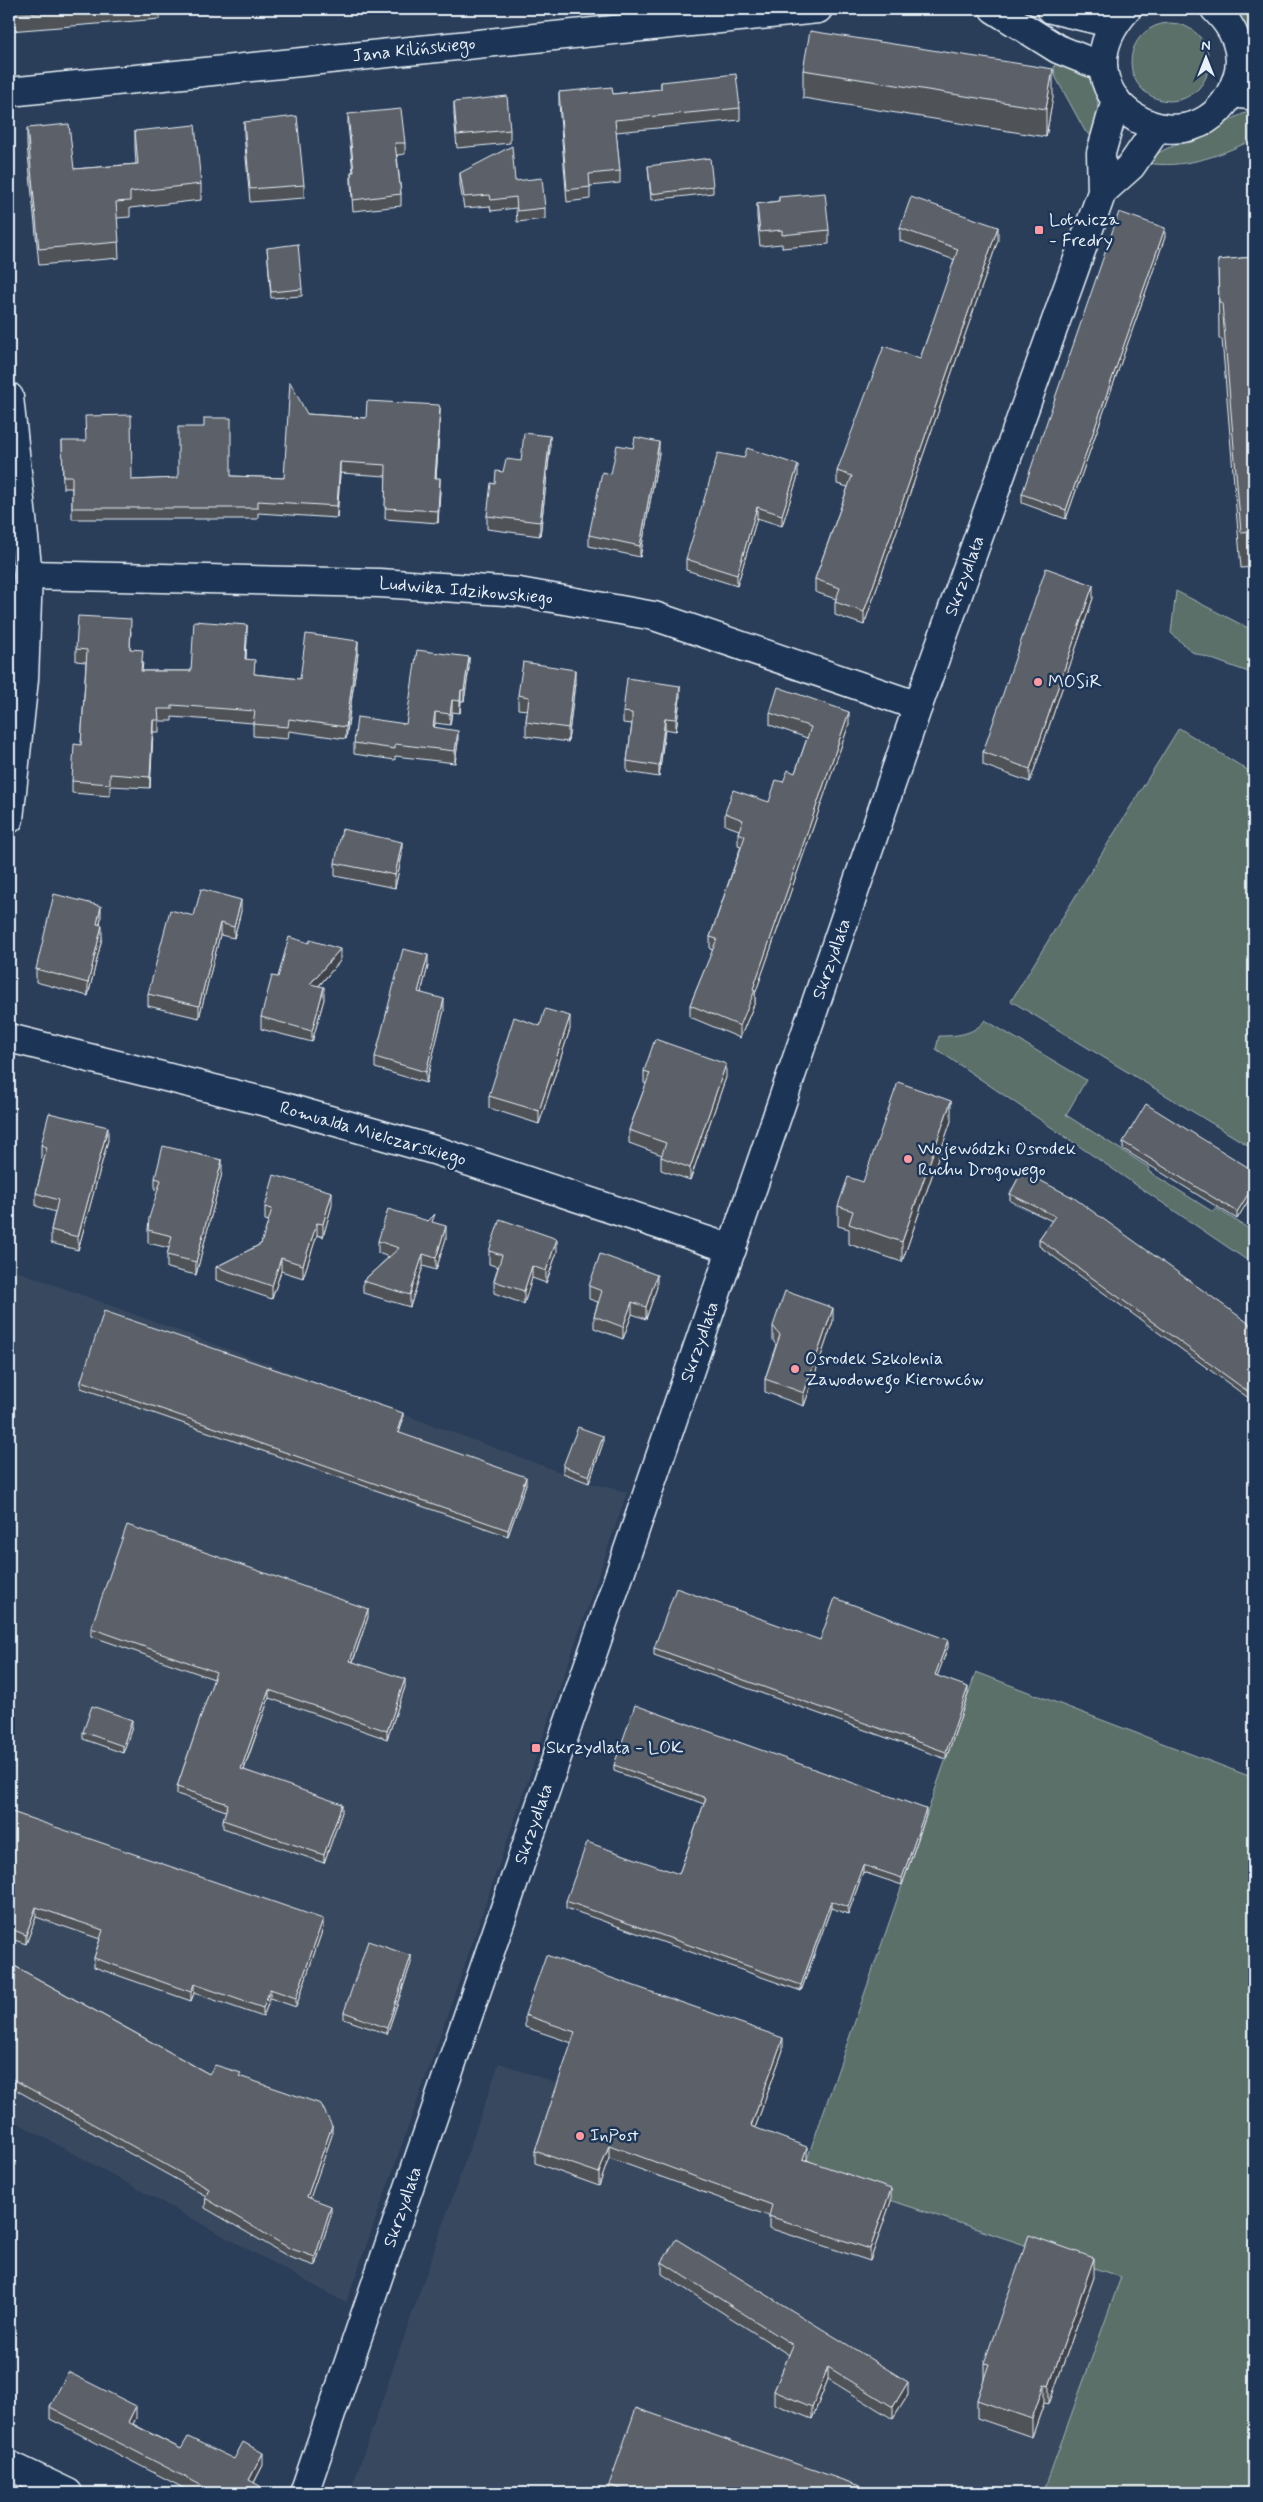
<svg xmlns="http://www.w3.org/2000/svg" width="1263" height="2502" font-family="Mynerve,sans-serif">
	<rect width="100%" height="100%" fill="#2a3e5a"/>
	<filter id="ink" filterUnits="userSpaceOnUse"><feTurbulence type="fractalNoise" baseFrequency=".02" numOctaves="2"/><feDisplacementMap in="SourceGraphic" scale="10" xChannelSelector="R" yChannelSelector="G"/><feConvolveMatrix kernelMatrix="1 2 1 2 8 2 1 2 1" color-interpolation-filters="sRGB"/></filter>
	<g filter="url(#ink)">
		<g fill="#39485e">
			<polygon points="9,1268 589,1483 627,1492 437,2045 346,2303 9,2118"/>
			<polygon points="499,2063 762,2157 1122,2277 1043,2493 350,2493"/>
		</g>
		<g fill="#5c706b" stroke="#a2b0b2">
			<polygon points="1235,9 1254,9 1254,38 1250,35"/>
			<circle cx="1170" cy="62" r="39"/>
			<path d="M1057,60C1066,64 1079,68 1086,75C1103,91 1098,117 1092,136L1085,131L1055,76L1054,67Z"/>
			<path d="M1254,111V138L1248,142C1216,157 1182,169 1147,163C1163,144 1185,145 1206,135C1223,127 1234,114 1254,111Z"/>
			<polygon points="1176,591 1254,631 1254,674 1192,652 1171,633"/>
			<polygon points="1179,728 1254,774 1254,1149 1011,1001"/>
			<path d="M985,1020L1086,1080L1066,1115L1150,1168L1148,1171L1213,1212L1216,1208L1254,1232V1265L936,1049L939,1036C955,1036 974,1035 985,1020Z"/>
			<polygon points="976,1672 1254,1778 1254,2493 1043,2493 1121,2277 803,2171"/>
		</g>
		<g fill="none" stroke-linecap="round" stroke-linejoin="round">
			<defs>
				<g id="minor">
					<polyline points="994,9 1058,49 1103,67"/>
					<polyline points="1051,9 1114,24"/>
					<path d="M1127,9C1044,100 1200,187 1237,78C1246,52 1233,26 1215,9"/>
					<polyline points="9,92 818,9"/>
					<polyline points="1232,93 1254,96"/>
					<polyline points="1102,192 1131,166 1157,128"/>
					<polyline points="9,397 28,575 24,679 9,819"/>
					<polyline points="28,575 379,583 519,592 654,616 918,706"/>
					<polyline points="9,1038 270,1103 434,1150 732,1249"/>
					<polyline points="9,2465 68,2493"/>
					<polyline points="304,2493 918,706 1102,192 1101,153 1116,100"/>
				</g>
			</defs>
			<use href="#minor" stroke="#e8f1f8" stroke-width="31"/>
			<use href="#minor" stroke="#1d3557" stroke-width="28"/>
		</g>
		<g fill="#4f5359" stroke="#e8f1f8">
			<polygon points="9,9 160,9 160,19 9,31"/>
			<polygon points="204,9 232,9 204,13"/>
			<polygon points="803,70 1053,97 1046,137 803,98"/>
			<polygon points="661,82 740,108 740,120 616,132 620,171 620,183 590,186 590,199 567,202 559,104 559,92 613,94 661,89"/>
			<polygon points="454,102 510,130 510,143 457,148 454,115"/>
			<polygon points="348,114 405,143 405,154 397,155 401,194 401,206 353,211 351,184 351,172 353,172 348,125"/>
			<polygon points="244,122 304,185 304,198 250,202 244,135"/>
			<polygon points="27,128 74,169 136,164 135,148 135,131 201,184 201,200 130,208 130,217 117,218 119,258 39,265 27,145"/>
			<polygon points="648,166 713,186 713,193 651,200"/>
			<polygon points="460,173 515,181 545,208 545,219 517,222 516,208 491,211 490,206 464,208 460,185"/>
			<polygon points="779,197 829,230 829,244 782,248 782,244 760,246 757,217 757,204 779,201"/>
			<polygon points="900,228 998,240 864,625 835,615 835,602 836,599 815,592 815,579 848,487 837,484 837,471 920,359 955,260 900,241"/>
			<polygon points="1165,237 1066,519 1022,503 1022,494"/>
			<polygon points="267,248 302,289 302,296 271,298"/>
			<polygon points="1254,257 1254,567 1241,568 1222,339 1219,339 1218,260"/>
			<polygon points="307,414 366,418 440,420 436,478 440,490 438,523 385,519 386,476 340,473 337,518 258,513 258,519 72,519 72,488 63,488 62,441 132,480 231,476 284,478"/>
			<polygon points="633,448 659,453 640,557 589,546 589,535 611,474"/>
			<polygon points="550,449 540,536 487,529 487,516 495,484 503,472 521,461"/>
			<polygon points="798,476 782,526 757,518 737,586 686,570 686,559"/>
			<polygon points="1093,598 1030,782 983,765 983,752"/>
			<polygon points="131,631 130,649 143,662 142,671 191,671 247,637 246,659 254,674 300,679 358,653 346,739 289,731 288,739 253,736 253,723 172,717 172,721 159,721 159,732 153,732 150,788 110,786 110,796 72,793 72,781 81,745 86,662 76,661 76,649"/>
			<polygon points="469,668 464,701 461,701 460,713 452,712 450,725 435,723 434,728 458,742 455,763 395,756 395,760 354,754 354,743 406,724"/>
			<polygon points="575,683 568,742 526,736 526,722 527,710 518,709 518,695"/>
			<polygon points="680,698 676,731 665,729 659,777 627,772 627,761 632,724 623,723 623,712"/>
			<polygon points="770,713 849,724 755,994 755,1002 740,1038 690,1017 690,1005 713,950 710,949 710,937 741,846 738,845 738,833 739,830 725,825 725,813 769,802 783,782 795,773 807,738 770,725"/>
			<polygon points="402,855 395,888 335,876 335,863"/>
			<polygon points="241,911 234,938 220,935 199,1018 148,1006 148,994 194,916"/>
			<polygon points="101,918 100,925 102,938 88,996 36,982 36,969"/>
			<polygon points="340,961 319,986 324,999 312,1042 261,1029 261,1017 278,977"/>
			<polygon points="428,966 421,993 444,1010 426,1083 375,1068 375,1057"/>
			<polygon points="540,1026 570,1029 539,1124 489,1108 489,1096"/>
			<polygon points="644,1071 726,1077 690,1180 661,1170 661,1157 662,1155 629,1143 629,1130 646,1084 644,1083"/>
			<polygon points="951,1121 902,1262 849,1244 849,1229 838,1226 838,1206 863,1182"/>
			<polygon points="108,1140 78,1250 51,1243 51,1230 55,1212 36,1206 36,1193 44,1159 41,1158 41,1145"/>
			<polygon points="1123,1142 1254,1171 1254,1191 1237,1219 1123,1149"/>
			<polygon points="1022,1171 1254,1327 1254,1402 1039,1246 1039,1239 1052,1221 1010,1201 1010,1194"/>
			<polygon points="222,1173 196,1275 167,1268 167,1255 169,1248 148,1243 148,1230 158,1191 155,1190 155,1178"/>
			<polygon points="332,1205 323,1237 317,1235 303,1278 281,1271 272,1299 216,1280 216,1267 261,1244 269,1221 265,1220 265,1207"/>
			<polygon points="435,1223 446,1238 436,1270 423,1266 410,1307 363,1293 363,1281 389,1257 378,1253 378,1241"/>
			<polygon points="489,1251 557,1252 546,1283 532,1278 524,1304 494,1293 494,1281 498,1267 489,1264"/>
			<polygon points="589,1286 657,1287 646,1319 632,1314 623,1339 594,1328 594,1316 598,1302 589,1299"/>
			<polygon points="833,1321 804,1406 765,1392 765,1379 776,1345 773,1340 773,1326"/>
			<polygon points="81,1381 403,1420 399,1433 526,1484 508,1536 81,1388"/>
			<polygon points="603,1443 589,1483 563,1473 563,1466"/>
			<polygon points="368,1617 353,1662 405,1687 387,1739 269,1698 244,1770 342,1812 324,1863 223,1828 223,1820 226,1811 177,1794 177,1787 214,1679 91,1636 91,1628"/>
			<polygon points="820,1640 948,1647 937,1676 968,1694 946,1759 654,1655 654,1648"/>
			<polygon points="132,1727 123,1753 83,1739 83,1732"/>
			<polygon points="614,1765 926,1815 902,1885 863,1872 848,1914 831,1908 801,1991 566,1908 566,1901 679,1874 704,1804 614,1771"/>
			<polygon points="9,1811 323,1928 296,2007 270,1998 263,2017 194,1993 191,2001 94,1967 94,1958 100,1939 36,1917 26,1944 9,1938"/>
			<polygon points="9,1963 209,2074 241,2077 332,2135 310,2198 331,2215 315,2266 289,2257 205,2208 206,2196 9,2086"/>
			<polygon points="411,1963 387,2034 344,2019 344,2012"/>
			<polygon points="525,2015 783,2050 755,2128 807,2159 807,2160 891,2201 870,2261 769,2228 769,2216 609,2158 599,2186 535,2163 535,2151 572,2043 525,2027"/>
			<polygon points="662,2262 908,2395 893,2419 828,2379 812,2419 774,2404 774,2391 789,2355 662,2274"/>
			<polygon points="1094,2277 1049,2404 1044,2403 1032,2437 977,2418 977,2400 984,2380 984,2363"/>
			<polygon points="50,2407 136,2418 133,2424 181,2449 263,2465 254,2483 260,2493 193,2493 50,2419"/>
			<polygon points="609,2485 880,2493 609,2493"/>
		</g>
		<g fill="#404348" stroke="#e8f1f8">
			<polygon points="1053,69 1053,97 1046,137 1046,109"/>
			<polygon points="998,227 998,240 864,625 864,612"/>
			<polygon points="1165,228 1165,237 1066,519 1066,510"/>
			<polygon points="440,408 440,420 435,490 435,478"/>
			<polygon points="550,436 550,449 540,536 540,522"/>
			<polygon points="659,442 659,453 640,557 640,546"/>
			<polygon points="340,462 340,473 337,518 337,506"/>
			<polygon points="798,465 798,476 782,526 782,515"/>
			<polygon points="440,478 440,490 438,523 438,511"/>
			<polygon points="757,507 757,518 737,586 737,575"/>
			<polygon points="1093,585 1093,598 1030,782 1030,769"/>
			<polygon points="247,625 247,637 245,671 245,659"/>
			<polygon points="358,641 358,653 346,739 346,727"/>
			<polygon points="469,657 469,668 464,701 464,690"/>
			<polygon points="575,670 575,683 568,742 568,728"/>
			<polygon points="680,686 680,698 676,731 676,719"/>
			<polygon points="461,690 461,701 460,713 460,701"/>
			<polygon points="452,700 452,712 450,725 450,714"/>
			<polygon points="435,712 435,723 433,738 433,727"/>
			<polygon points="849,712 849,724 755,994 755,1002 740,1038 740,1026"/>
			<polygon points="665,718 665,729 659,777 659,766"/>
			<polygon points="153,720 153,732 150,788 150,777"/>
			<polygon points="458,731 458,742 455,763 455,751"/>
			<polygon points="402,842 402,855 395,888 395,875"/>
			<polygon points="241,900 241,911 234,938 234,927"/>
			<polygon points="101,906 101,918 97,936 97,924"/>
			<polygon points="220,923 220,935 199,1018 199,1006"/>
			<polygon points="102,925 102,938 88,996 88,983"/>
			<polygon points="340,949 340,961 310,996 310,984"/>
			<polygon points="428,955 428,966 418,1004 418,992"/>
			<polygon points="324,987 324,999 312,1042 312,1031"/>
			<polygon points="444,999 444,1010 426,1083 426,1072"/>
			<polygon points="570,1016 570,1029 539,1124 539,1111"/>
			<polygon points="726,1064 726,1077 690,1180 690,1168"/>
			<polygon points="951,1101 951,1121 902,1262 902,1242"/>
			<polygon points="108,1127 108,1140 78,1250 78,1237"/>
			<polygon points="222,1160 222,1173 196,1275 196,1262"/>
			<polygon points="1254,1185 1254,1191 1237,1219 1237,1212"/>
			<polygon points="332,1192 332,1205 323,1237 323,1224"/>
			<polygon points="317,1223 317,1235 303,1278 303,1265"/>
			<polygon points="446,1226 446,1238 436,1270 436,1258"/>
			<polygon points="557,1239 557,1252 546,1283 546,1271"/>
			<polygon points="423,1254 423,1266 410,1307 410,1295"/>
			<polygon points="281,1258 281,1271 272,1299 272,1286"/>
			<polygon points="532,1266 532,1278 524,1304 524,1291"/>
			<polygon points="657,1275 657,1287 646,1319 646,1307"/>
			<polygon points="632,1302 632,1314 623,1339 623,1327"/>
			<polygon points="833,1308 833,1321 804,1406 804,1393"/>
			<polygon points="403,1413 403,1420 397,1439 397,1432"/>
			<polygon points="603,1436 603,1443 589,1483 589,1476"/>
			<polygon points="526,1477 526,1484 508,1536 508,1530"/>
			<polygon points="368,1609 368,1617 350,1669 350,1661"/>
			<polygon points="948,1640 948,1647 935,1682 935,1675"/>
			<polygon points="405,1679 405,1687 387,1739 387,1731"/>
			<polygon points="968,1687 968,1694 946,1759 946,1752"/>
			<polygon points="269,1690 269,1698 241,1777 241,1769"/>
			<polygon points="132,1720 132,1727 123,1753 123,1746"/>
			<polygon points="342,1804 342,1812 324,1863 324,1855"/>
			<polygon points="926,1809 926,1815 902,1885 902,1878"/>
			<polygon points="863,1865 863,1872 848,1914 848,1907"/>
			<polygon points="831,1901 831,1908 801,1991 801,1985"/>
			<polygon points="36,1907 36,1917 26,1944 26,1935"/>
			<polygon points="323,1919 323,1928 296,2007 296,1998"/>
			<polygon points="411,1956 411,1963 387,2034 387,2028"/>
			<polygon points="194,1984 194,1993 191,2001 191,1992"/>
			<polygon points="270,1989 270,1998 263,2017 263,2008"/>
			<polygon points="783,2038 783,2050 751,2139 751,2126"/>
			<polygon points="332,2126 332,2135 307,2207 307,2197"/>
			<polygon points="609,2145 609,2158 599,2186 599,2173"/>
			<polygon points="807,2147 807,2159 803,2171 803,2159"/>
			<polygon points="891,2189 891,2201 870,2261 870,2249"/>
			<polygon points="331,2206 331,2215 315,2266 315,2257"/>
			<polygon points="1094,2258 1094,2277 1049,2404 1049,2386"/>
			<polygon points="10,2344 10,2355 9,2358 9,2347"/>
			<polygon points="828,2367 828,2379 812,2419 812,2407"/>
			<polygon points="908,2382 908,2395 893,2419 893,2407"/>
			<polygon points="1044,2384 1044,2403 1032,2437 1032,2419"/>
			<polygon points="136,2406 136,2418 128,2434 128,2422"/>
			<polygon points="263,2453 263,2465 249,2492 249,2480"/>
			<polygon points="260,2486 260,2493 256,2493"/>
		</g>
		<g fill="#5c6067" stroke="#e8f1f8">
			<polygon points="9,9 88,9 9,15"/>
			<polygon points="810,31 1053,69 1046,109 803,70"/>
			<polygon points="736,74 740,108 615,120 620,171 589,174 590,187 567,190 559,92 612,87 613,94 661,89 661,82"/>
			<polygon points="507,96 510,130 457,135 454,102"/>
			<polygon points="401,109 405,143 395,143 401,194 353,200 351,172 354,172 348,114"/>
			<polygon points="297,116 304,185 250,189 244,122"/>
			<polygon points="69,124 74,169 138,164 135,131 195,125 201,184 130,192 130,201 116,202 119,242 39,249 27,128"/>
			<polygon points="512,146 515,181 542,178 545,208 517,211 516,197 491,200 490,195 464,197 460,173"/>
			<polygon points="710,158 713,186 651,194 648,166"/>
			<polygon points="825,193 829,230 782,235 782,230 760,232 757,204 779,201 779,197"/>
			<polygon points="911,197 998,227 864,612 835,602 840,588 815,579 852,476 837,471 884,346 920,359 958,249 900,228"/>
			<polygon points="1119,212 1165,228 1066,510 1022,494"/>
			<polygon points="298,244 302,289 271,292 267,248"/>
			<polygon points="1254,257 1254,531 1241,532 1222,303 1219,303 1218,260"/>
			<polygon points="290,382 307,414 366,418 367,401 439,405 440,408 435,478 440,478 438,511 385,508 386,465 340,462 337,506 258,501 258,508 72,508 72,476 63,476 62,441 86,441 85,416 131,415 132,480 178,478 178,427 204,427 204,418 231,418 231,476 284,478"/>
			<polygon points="524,433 550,436 540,522 487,516 491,483 495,484 496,471 503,472 506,459 521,461"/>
			<polygon points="635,437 659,442 640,546 589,535 602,472 611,474 617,445 633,448"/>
			<polygon points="747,448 798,465 782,515 757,507 737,575 686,559 718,453 744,458"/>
			<polygon points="1046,568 1093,585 1030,769 983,752"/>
			<polygon points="78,616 131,619 130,649 143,650 141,671 191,671 194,621 247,625 245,659 255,660 254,674 300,679 306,634 358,641 346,727 289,719 288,727 253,724 255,711 172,705 172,709 158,709 159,720 153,720 150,777 110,774 110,784 72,781 74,744 81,745 87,650 76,649"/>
			<polygon points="417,650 469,657 464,690 461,690 460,701 452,700 450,714 435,712 433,727 458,731 455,751 395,744 395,749 354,743 357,717 406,724"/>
			<polygon points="523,662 575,670 568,728 526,722 529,697 518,695"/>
			<polygon points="627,678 680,686 676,719 665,718 659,766 627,761 632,724 632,713 623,712"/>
			<polygon points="778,687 849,712 753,989 755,990 740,1026 690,1005 717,939 710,937 745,836 738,833 743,820 725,813 733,790 769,802 776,780 783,782 788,770 795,773 811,727 770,713"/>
			<polygon points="342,829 402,842 395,875 335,863"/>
			<polygon points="201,889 241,900 234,927 220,923 199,1006 148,994 170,910 194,916"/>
			<polygon points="54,894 101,906 97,924 102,925 88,983 36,969"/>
			<polygon points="289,937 309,943 310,940 340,949 310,984 324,987 312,1031 261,1017 272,976 278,977"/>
			<polygon points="403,949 428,955 418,992 444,999 426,1072 375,1057"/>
			<polygon points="545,1009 570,1016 539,1111 489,1096 514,1017 540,1026"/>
			<polygon points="655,1039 726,1064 690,1168 661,1157 666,1143 629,1130 650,1073 644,1071"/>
			<polygon points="898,1082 951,1101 902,1242 849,1224 853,1211 838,1206 848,1177 863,1182"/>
			<polygon points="1146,1104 1254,1171 1254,1185 1237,1212 1123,1142"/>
			<polygon points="49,1113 108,1127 78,1237 51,1230 58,1200 36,1193 47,1147 41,1145"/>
			<polygon points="163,1146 222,1160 196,1262 167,1255 172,1236 148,1230 149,1218 161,1180 155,1178"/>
			<polygon points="1022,1171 1074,1198 1254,1327 1254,1396 1039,1239 1055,1216 1010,1194"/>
			<polygon points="274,1175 332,1192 323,1224 317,1223 303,1265 281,1258 272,1286 216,1267 261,1244 272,1209 265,1207"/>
			<polygon points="388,1209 428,1221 435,1214 432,1222 446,1226 436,1258 423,1254 410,1295 363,1281 399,1248 378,1241"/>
			<polygon points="500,1219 557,1239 546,1271 532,1266 524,1291 494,1281 502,1255 489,1251"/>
			<polygon points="600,1254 657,1275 646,1307 632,1302 623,1327 594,1316 602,1291 589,1286"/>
			<polygon points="785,1291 833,1308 804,1393 765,1379 780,1335 773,1326"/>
			<polygon points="104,1311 403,1413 397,1432 526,1477 508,1530 81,1381"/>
			<polygon points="578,1427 603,1436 589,1476 563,1466"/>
			<polygon points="127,1525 368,1609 350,1661 405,1679 387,1731 269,1690 241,1769 342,1804 324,1855 223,1820 228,1804 177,1787 216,1672 91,1628"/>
			<polygon points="676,1588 820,1640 835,1598 948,1640 935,1675 968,1687 946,1752 654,1648"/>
			<polygon points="635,1705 926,1809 902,1878 863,1865 848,1907 831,1901 801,1985 566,1901 587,1842 679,1874 706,1798 614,1765"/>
			<polygon points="92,1706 132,1720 123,1746 83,1732"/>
			<polygon points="9,1811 323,1919 296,1998 270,1989 263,2008 194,1984 191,1992 94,1958 103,1930 36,1907 26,1935 9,1928"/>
			<polygon points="368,1941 411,1956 387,2028 344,2012"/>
			<polygon points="546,1955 783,2038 751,2126 807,2147 803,2159 891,2189 870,2249 769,2216 772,2205 609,2145 599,2173 535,2151 575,2032 525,2015"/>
			<polygon points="9,1963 209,2074 215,2065 241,2073 239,2076 321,2104 332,2126 307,2197 331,2206 315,2257 289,2248 205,2198 209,2189 9,2077"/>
			<polygon points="1029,2235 1094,2258 1049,2386 1044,2384 1032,2419 977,2400 989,2364 984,2363"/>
			<polygon points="676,2239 908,2382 893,2407 828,2367 812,2407 774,2391 793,2345 662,2262"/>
			<polygon points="68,2372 136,2406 128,2422 181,2449 188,2437 234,2459 243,2442 263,2453 249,2480 260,2486 256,2493 216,2493 50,2407"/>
			<polygon points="636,2408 880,2493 632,2493 609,2485"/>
		</g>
	</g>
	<g fill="#ff9aa2" stroke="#1d3557" stroke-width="2">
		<rect x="1034" y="225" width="10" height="10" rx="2.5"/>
		<circle cx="1038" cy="682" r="5"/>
		<circle cx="908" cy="1159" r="5"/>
		<circle cx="795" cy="1369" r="5"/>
		<rect x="531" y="1743" width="10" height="10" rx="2.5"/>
		<circle cx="580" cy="2136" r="5"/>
	</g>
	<g text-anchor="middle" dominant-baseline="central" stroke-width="5" stroke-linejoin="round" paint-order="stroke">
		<g font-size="18" fill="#e8f1f8" stroke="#1d3557">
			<text transform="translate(414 50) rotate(-6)">Jana Kilińskiego</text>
			<text transform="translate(965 576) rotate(-70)">Skrzydlata</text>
			<text transform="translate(466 591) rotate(5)">Ludwika Idzikowskiego</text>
			<text transform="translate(832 959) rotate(-71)">Skrzydlata</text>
			<text transform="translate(373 1134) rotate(16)">Romualda Mielczarskiego</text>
			<text transform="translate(700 1342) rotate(-71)">Skrzydlata</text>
			<text transform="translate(534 1824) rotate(-71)">Skrzydlata</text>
			<text transform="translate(403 2207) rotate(-71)">Skrzydlata</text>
		</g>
		<g font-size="18" fill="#e8f1f8" stroke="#1d3557" text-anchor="start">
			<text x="1049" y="220">Lotnicza<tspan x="1049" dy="21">- Fredry</tspan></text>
			<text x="1048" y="682">MOSiR</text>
			<text x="918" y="1149">Wojewódzki Osrodek<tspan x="918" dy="21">Ruchu Drogowego</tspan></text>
			<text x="805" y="1359">Osrodek Szkolenia<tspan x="805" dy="21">Zawodowego Kierowców</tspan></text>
			<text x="546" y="1748">Skrzydlata - LOK</text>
			<text x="590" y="2136">InPost</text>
		</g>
	</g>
	<rect width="1263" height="2502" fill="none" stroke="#1d3557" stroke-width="30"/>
	<rect x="15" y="15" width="1233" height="2472" fill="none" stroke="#e8f1f8" stroke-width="2" filter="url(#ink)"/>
	<g transform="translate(1206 58)" stroke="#1d3557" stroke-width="4" paint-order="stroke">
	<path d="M0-4L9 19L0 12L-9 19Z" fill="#e8f1f8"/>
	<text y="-8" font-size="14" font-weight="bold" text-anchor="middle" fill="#e8f1f8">N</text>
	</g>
</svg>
